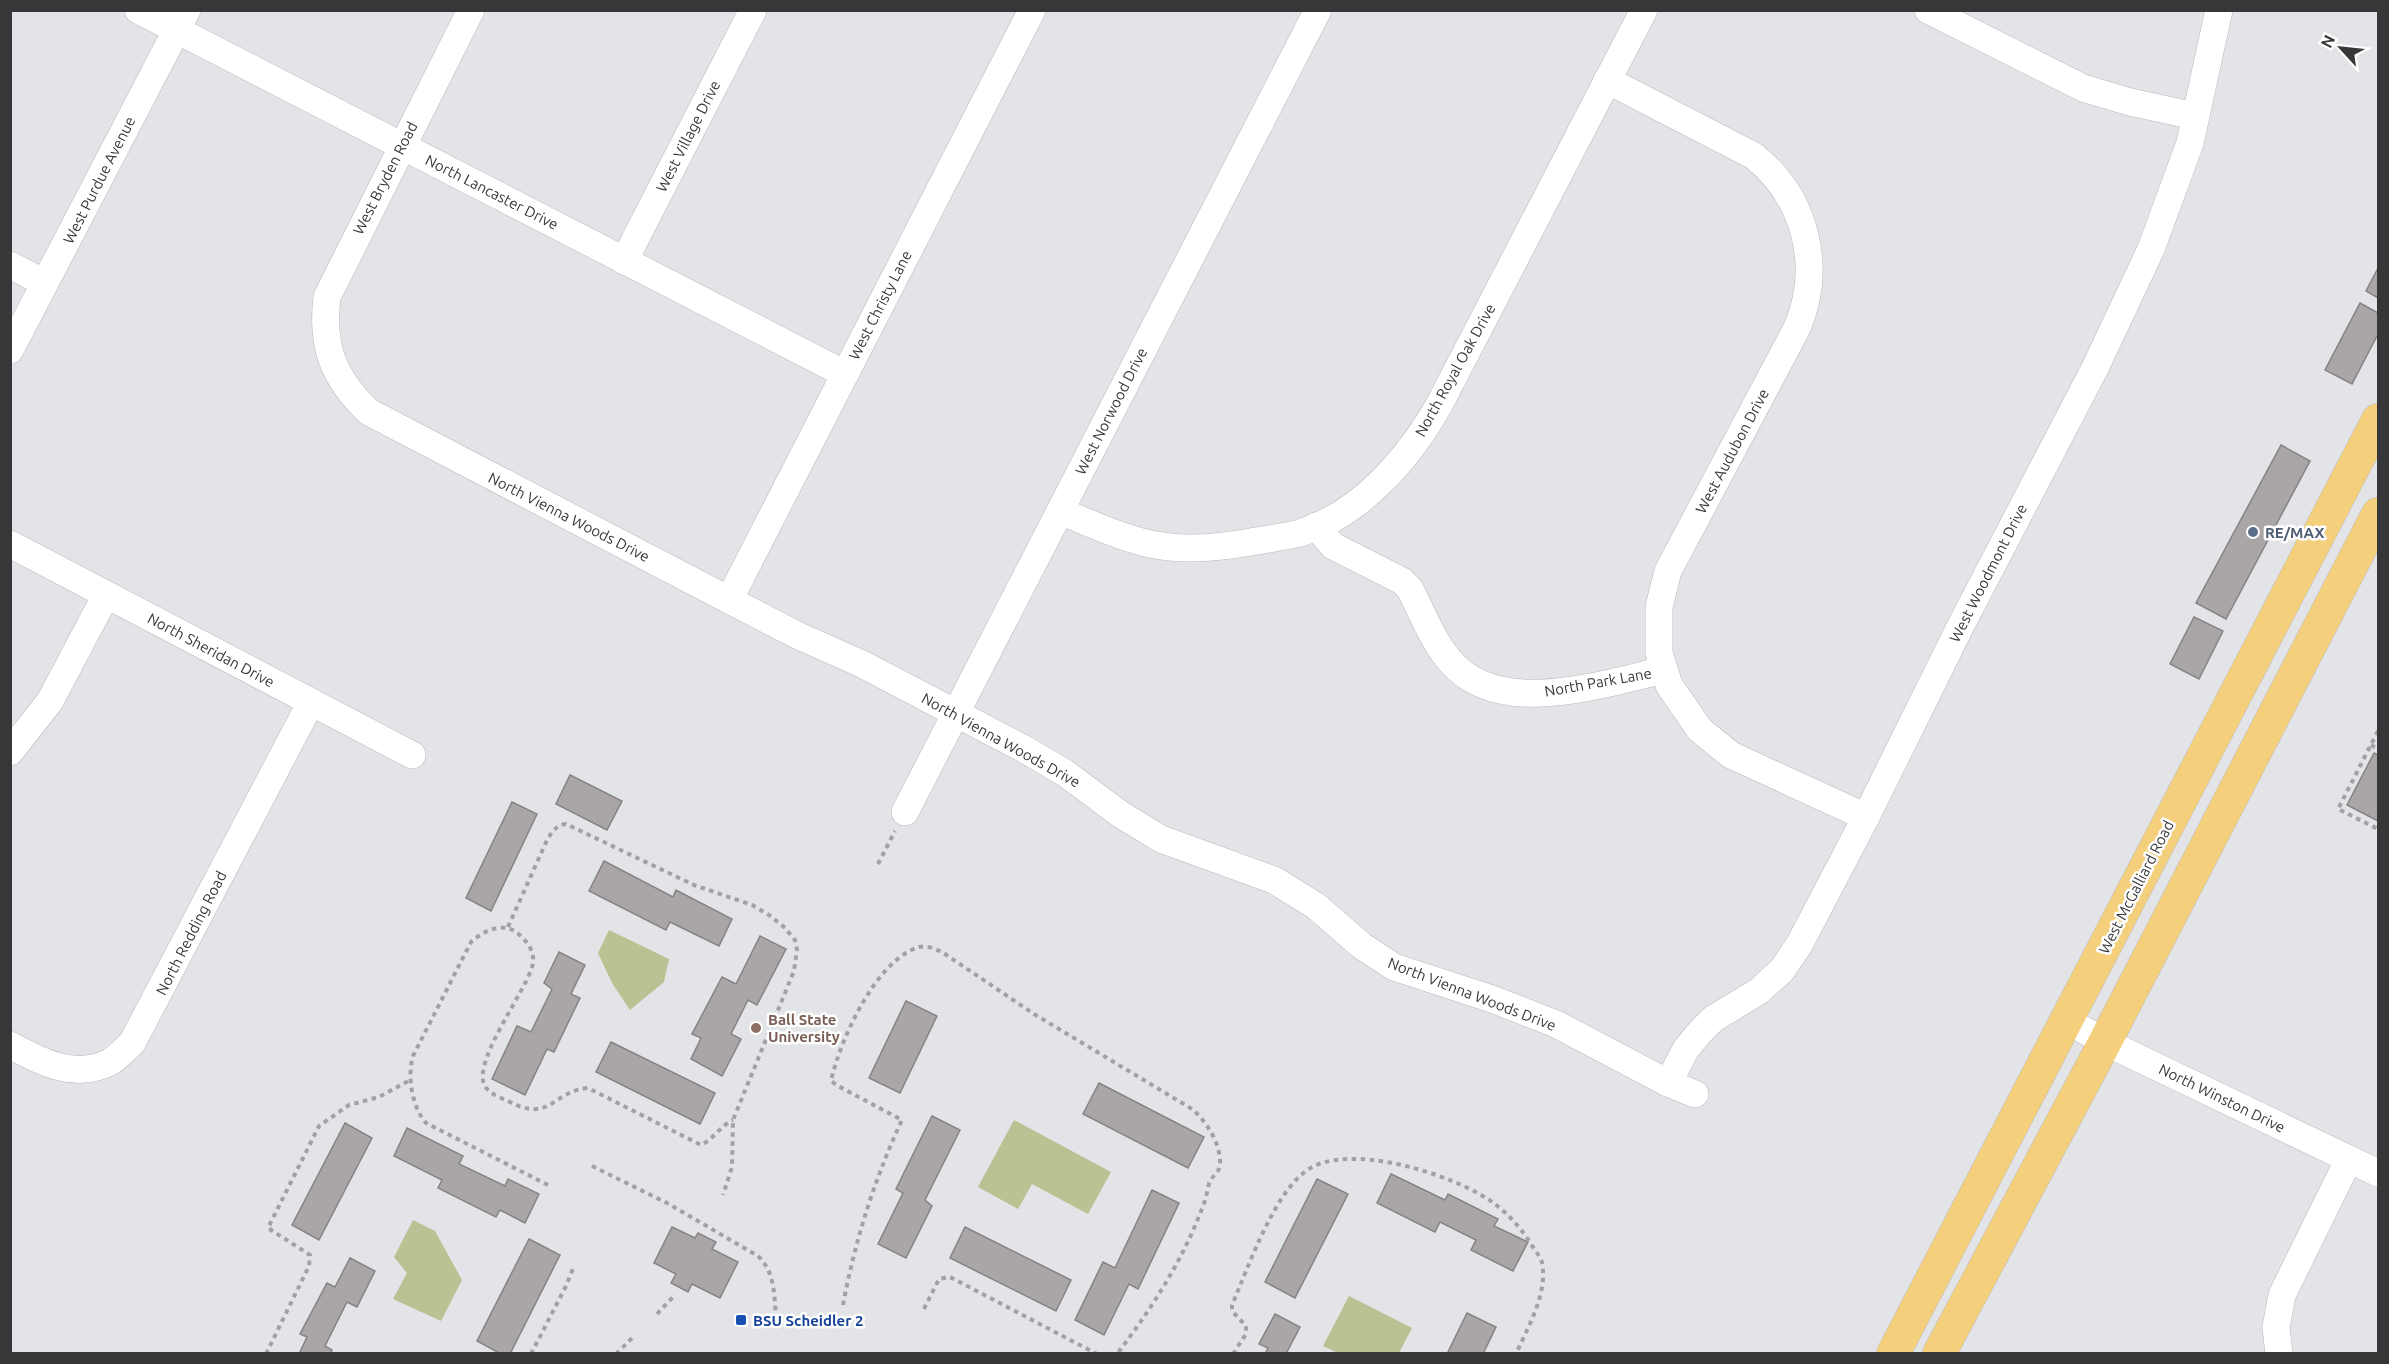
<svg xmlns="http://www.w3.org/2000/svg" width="2389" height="1364" font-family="Ubuntu,sans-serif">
	<rect width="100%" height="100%" fill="#e3e4e7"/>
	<g fill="#b8c292">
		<polygon points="609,930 669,959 664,982 630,1010 612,983 598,953"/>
		<polygon points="1014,1120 1111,1172 1088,1214 1032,1184 1018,1209 978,1187"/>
		<polygon points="413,1220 435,1231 462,1280 441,1321 393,1299 407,1273 394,1257"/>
		<polygon points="1349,1296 1412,1328 1399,1353 1338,1353 1323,1346"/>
	</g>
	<g fill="#aaa6a8" stroke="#868384" stroke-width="1.5">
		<polygon points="2378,268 2378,298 2366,291"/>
		<polygon points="2360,303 2378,313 2378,334 2352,384 2325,370"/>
		<polygon points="2281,445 2310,461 2226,619 2196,603"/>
		<polygon points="2194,617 2223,631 2199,679 2170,664"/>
		<polygon points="2374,753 2378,755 2378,821 2347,805"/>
		<polygon points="570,775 622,801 607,830 556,804"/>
		<polygon points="512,802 537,814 491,911 466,898"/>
		<polygon points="604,861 673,897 676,890 732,919 719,946 670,922 666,930 589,891"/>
		<polygon points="760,936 786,949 757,1005 748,1000 731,1034 741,1039 722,1076 691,1059 701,1038 692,1034 722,977 736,984"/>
		<polygon points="559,952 585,965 571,994 580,998 554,1052 547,1049 525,1095 492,1079 517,1026 531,1032 552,989 544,983"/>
		<polygon points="906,1001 937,1016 900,1093 869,1078"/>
		<polygon points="611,1042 715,1093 700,1124 596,1072"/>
		<polygon points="1099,1083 1204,1137 1188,1168 1083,1114"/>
		<polygon points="932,1116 960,1130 925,1200 932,1206 906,1258 878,1244 903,1193 896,1189"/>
		<polygon points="345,1123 372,1138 319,1240 292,1225"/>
		<polygon points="407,1128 463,1156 459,1164 505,1186 508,1179 539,1194 525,1223 500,1210 496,1217 438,1188 442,1180 394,1156"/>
		<polygon points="1391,1174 1445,1200 1448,1194 1498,1219 1494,1226 1528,1242 1513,1271 1471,1250 1476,1240 1440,1222 1435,1232 1377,1203"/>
		<polygon points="1317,1179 1348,1194 1295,1298 1265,1282"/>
		<polygon points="1152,1190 1179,1203 1138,1289 1129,1284 1104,1335 1075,1320 1103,1262 1115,1268"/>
		<polygon points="672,1227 695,1238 698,1233 716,1242 712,1249 738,1262 720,1298 692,1284 688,1292 671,1283 676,1274 654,1263"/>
		<polygon points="965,1227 1071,1280 1056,1311 950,1258"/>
		<polygon points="529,1239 560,1255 510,1354 501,1354 477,1341"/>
		<polygon points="350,1258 375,1271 357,1307 347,1302 325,1346 332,1350 330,1354 299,1354 307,1337 300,1334 327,1283 335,1287"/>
		<polygon points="1467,1313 1496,1327 1483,1354 1447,1354"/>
		<polygon points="1275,1314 1300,1327 1287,1352 1290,1354 1265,1354 1268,1348 1259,1344"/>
	</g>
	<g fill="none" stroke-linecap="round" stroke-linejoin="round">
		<defs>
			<g id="minor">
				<polyline points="138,10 845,374"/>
				<path d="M471,10L327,297C321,346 333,378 369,412L729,600L799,636L862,664L1024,749L1065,773L1120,814L1161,839L1274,880L1316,906L1362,946L1394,967L1492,999L1556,1024L1668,1083L1695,1094"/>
				<polyline points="1928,10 2083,88 2130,102 2195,116"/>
				<path d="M1607,80L1754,156C1806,198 1823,267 1797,328L1668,571L1659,607V653L1669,685L1700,730L1731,755L1866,817"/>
				<polyline points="624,261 753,10"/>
				<polyline points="10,265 45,283"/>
				<polyline points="10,350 187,10"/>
				<path d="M1060,511C1089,523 1119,537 1150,544C1183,551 1218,548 1251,542C1267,539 1284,537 1300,533C1361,514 1409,458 1439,405L1644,10"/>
				<path d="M1316,526L1333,546L1402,581L1410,589C1422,613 1433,641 1450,661C1499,719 1602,684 1664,670"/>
				<polyline points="10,544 412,755"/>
				<polyline points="729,600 1032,10"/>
				<polyline points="10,752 50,701 106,595"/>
				<polyline points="905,812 1318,10"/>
				<polyline points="2066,1020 2105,1042 2378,1173"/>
				<path d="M10,1045C42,1062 74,1080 110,1062C117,1058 125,1049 132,1043L311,702"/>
				<polyline points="1668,1083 1686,1049 1700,1032 1713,1019 1759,991 1782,970 1799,945 1866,817 1960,627 2095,368 2151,249 2190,143 2219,10"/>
				<polyline points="2279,1354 2276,1327 2282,1295 2349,1159"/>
			</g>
			<g id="major">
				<polyline points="1893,1354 2378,420"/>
				<polyline points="1939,1354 2105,1042 2378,514"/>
			</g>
		</defs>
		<use href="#minor" stroke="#b8b9bc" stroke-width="28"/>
		<use href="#major" stroke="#bfbfc0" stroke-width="34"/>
		<g stroke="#a1a2a4" stroke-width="4" stroke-dasharray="4.5 4.5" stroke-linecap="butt">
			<polyline points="2378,731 2338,809 2378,829"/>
			<polyline points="2371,745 2378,749"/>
			<polyline points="878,864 895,831"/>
			<path d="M508,927L547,840C552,832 556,825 566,824L694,885L752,905L769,915L784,927L795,940L797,950L794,971L733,1120L732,1167L723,1195"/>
			<path d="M592,1166L667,1203L758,1256C775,1272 774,1294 776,1317"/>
			<path d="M548,1185L426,1123C412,1107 407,1077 413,1056L471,942C483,931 502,922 516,932C525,938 535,951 533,963C529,989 464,1070 488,1090C493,1095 501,1098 508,1101C551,1124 552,1091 588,1088L701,1145C714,1139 720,1126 733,1120"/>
			<path d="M843,1305C855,1241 874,1180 902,1120L838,1086L831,1081C840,1040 876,960 919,947C927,945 935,949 942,952L1034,1014L1192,1109C1206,1121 1219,1141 1220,1160C1221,1174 1212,1174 1209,1184C1207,1191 1206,1199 1203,1206C1183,1260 1152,1308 1117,1354"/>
			<polyline points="924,1309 939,1279 950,1277 1097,1354"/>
			<polyline points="657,1314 674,1296"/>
			<polyline points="785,1353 785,1354"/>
			<polyline points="266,1354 309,1266 310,1255 268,1228 319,1126 349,1105 379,1097 412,1079"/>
			<polyline points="531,1354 566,1286 574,1266"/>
			<polyline points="616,1354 634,1336"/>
			<path d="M1233,1354L1246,1334V1326L1232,1311V1305C1248,1268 1273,1195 1306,1171C1347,1140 1457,1175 1495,1204C1509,1215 1521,1228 1531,1244C1534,1249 1541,1257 1542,1263C1548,1293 1528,1327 1516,1354"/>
		</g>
		<use href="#minor" stroke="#fff" stroke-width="27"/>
		<use href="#major" stroke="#f4cf7c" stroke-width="33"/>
	</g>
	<circle fill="#5c6f8a" stroke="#fff" stroke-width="2" cx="2253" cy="532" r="6"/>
	<circle fill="#8d6e63" stroke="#fff" stroke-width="2" cx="756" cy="1028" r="6"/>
	<rect fill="#1a4fb4" stroke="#fff" stroke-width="2" x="735" y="1314" width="12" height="12" rx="3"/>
	<g text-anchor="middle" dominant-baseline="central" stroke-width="5" stroke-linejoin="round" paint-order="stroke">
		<g font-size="15" fill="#373739" stroke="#fff">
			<text transform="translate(688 136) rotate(-63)">West Village Drive</text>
			<text transform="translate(385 178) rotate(-63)">West Bryden Road</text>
			<text transform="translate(99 180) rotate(-63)">West Purdue Avenue</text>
			<text transform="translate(492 192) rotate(27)">North Lancaster Drive</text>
			<text transform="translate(880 305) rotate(-63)">West Christy Lane</text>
			<text transform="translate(1455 370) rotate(-61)">North Royal Oak Drive</text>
			<text transform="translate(1111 411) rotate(-63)">West Norwood Drive</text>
			<text transform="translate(1732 451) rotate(-62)">West Audubon Drive</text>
			<text transform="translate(569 517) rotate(27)">North Vienna Woods Drive</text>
			<text transform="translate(1988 573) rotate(-63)">West Woodmont Drive</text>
			<text transform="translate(211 650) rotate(28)">North Sheridan Drive</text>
			<text transform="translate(1598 682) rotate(-10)">North Park Lane</text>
			<text transform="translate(1001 740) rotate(29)">North Vienna Woods Drive</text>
			<text transform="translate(2136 887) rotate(-63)">West McGalliard Road</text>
			<text transform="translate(191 933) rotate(-63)">North Redding Road</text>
			<text transform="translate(1472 994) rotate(21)">North Vienna Woods Drive</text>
			<text transform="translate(2222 1098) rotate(26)">North Winston Drive</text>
		</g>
		<g font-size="15" font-weight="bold" fill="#4e5e75" stroke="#fff" text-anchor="start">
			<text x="2265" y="532">RE/MAX</text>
		</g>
		<g font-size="15" font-weight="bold" fill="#785e54" stroke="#fff" text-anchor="start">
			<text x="768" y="1019">Ball State<tspan x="768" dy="17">University</tspan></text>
		</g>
		<g font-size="15" font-weight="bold" fill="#164399" stroke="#fff" text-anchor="start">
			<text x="753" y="1320">BSU Scheidler 2</text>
		</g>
	</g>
	<rect width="2389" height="1364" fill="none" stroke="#373739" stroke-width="24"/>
	<g transform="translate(2341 48) rotate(297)" stroke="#ffffff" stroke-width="4.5" paint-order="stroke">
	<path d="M0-4.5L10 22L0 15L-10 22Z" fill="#373739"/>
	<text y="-9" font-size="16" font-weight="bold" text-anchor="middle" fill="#373739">N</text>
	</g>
</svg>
